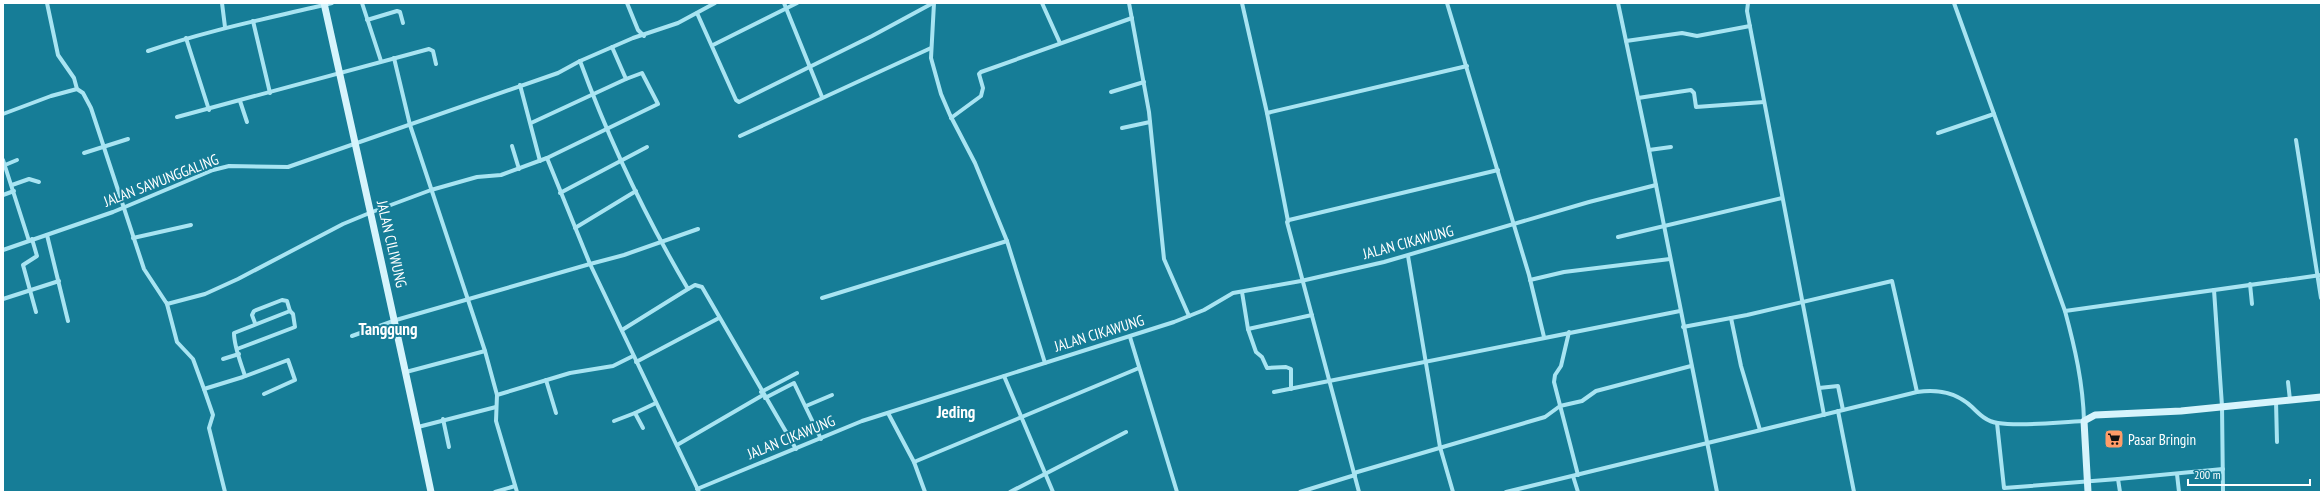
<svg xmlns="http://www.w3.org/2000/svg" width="2324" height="495" font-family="'PT Sans Narrow',sans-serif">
	<rect width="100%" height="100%" fill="#167d97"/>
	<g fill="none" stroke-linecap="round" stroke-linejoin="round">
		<g stroke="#a8e4f2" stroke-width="4">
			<polyline points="47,3 58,55 74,78 77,89 83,93 91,108 144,269 167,304 205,294 238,279 343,224 372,212 431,190 477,177 501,175 547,158 658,104 642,73 626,79"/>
			<polyline points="222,3 225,27"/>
			<polyline points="362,3 381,61"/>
			<polyline points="627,3 638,30 644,36"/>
			<polyline points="784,3 822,97"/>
			<polyline points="934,3 931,58 941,94 950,115 975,163 1007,241 1045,363"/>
			<polyline points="1042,3 1060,43"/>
			<polyline points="1129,3 1149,112 1164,259 1189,316"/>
			<polyline points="1242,3 1267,113 1288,221"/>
			<polyline points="1447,3 1529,275 1544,337"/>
			<polyline points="1618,3 1649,150 1717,492"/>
			<polyline points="1748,3 1747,11 1824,415"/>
			<polyline points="697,13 736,100 739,102 872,36 933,3"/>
			<polyline points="367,20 397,11 400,12 403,23"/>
			<polyline points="253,21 270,93"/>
			<polyline points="186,38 209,110"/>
			<polyline points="1626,41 1682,33 1697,36 1750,26"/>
			<polyline points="713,45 797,3"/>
			<path d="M148,51C208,30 270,18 332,3"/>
			<polyline points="394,58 410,125 485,351 497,395"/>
			<path d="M580,61C609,140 645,216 688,289L695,285L702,287L796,449"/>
			<polyline points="520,85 540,161"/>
			<polyline points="1111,92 1144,82"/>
			<polyline points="1638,98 1691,90 1694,93 1696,107 1764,102"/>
			<polyline points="240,101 247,122"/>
			<polyline points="1267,113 1467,66"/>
			<polyline points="3,114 51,96 77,89"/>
			<polyline points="177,117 429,49 433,51 436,64"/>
			<polyline points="951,118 981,96 983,88 979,74 981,72 1132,18"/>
			<polyline points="531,123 626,79 612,47"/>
			<polyline points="1122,128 1150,122"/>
			<polyline points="1938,133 1994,114"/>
			<polyline points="740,136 931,48"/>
			<polyline points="2296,140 2321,298"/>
			<polyline points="512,146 519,169"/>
			<polyline points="1649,150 1671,147"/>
			<polyline points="84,153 128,139"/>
			<polyline points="547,158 590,264 624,255 698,229"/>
			<polyline points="3,160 29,241"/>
			<polyline points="5,165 17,160"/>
			<polyline points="12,185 29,179 39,182"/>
			<polyline points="560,193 647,147"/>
			<polyline points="3,195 14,191"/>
			<polyline points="575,228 636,191"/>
			<polyline points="47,235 68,321"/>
			<polyline points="1618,237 1782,198"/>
			<polyline points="133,238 191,225"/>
			<polyline points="32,239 37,256 23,265 36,312"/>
			<polyline points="3,250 113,212 213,170 229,166 288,167 558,73 580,61 633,38 678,23 715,3"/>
			<polyline points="1408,256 1440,447 1453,492"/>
			<polyline points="1530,280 1564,272 1670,259"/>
			<polyline points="2250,284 2252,304"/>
			<polyline points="2214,290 2222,406 2223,492"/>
			<polyline points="1242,292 1248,329 1256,352 1262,357 1267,368 1286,367 1291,369 1291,389"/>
			<polyline points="822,298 1007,241"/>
			<polyline points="3,299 59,281"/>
			<polyline points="167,304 177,342 193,359 204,389 243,377 288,360 295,380 264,394"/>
			<polyline points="2065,311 2321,275"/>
			<polyline points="1731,318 1741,366 1760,430"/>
			<polyline points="255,323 252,315 254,311 282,300 287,301 290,311"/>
			<polyline points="1683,327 1747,315 1892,281 1917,392"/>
			<polyline points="1248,329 1312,315"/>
			<polyline points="622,330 688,289"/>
			<polyline points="1569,332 1561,366 1555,375 1554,382 1578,475"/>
			<polyline points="352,336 396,320 590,264 699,492"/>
			<polyline points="1130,337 1177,492"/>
			<path d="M237,349L295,327L293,314L290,311L234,333C234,347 241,363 245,376"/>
			<polyline points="223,359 239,354"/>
			<polyline points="636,362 719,318"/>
			<polyline points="406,372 485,351"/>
			<polyline points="1004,376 1053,492"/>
			<polyline points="546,380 556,413"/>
			<polyline points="2288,382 2290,400"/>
			<polyline points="1819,388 1838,386 1843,410"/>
			<polyline points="204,389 213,415 209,428 225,492"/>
			<polyline points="761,392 797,373"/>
			<polyline points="1274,392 1680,311"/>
			<polyline points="765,398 794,383 821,439"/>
			<polyline points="2276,401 2277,442"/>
			<polyline points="806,406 832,395"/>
			<polyline points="1838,411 1854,492"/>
			<polyline points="888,413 914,462 925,492"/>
			<polyline points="443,419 449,447"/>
			<polyline points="614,421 635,413"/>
			<polyline points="1997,423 2004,488 2118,479 2223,469"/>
			<polyline points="418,427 496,407"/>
			<polyline points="643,428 635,413 656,403"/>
			<polyline points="677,445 763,395"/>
			<polyline points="914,462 1139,368"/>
			<polyline points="1354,473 1545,417 1560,406 1582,401 1596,391 1691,366"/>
			<polyline points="2177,474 2179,492"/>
			<polyline points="1573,476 1578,492"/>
			<polyline points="2118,479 2120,492"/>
			<polyline points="697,489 862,421 1174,322 1204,310 1233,293 1301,281 1384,262 1589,202 1656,185"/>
			<polyline points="495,492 515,486"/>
			<polyline points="517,492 496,421 497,395 570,373 613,366 633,356"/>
			<polyline points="1010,492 1126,432"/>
			<polyline points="1300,492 1355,475"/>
			<polyline points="1359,492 1287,222 1289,220 1498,170"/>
			<path d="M1506,492L1917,392C1938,389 1956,392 1972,407C1979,414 1987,422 1998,423C2022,427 2059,422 2084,421C2083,383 2075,348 2065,311L1954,3"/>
		</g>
		<g stroke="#d6f4fc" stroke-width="7">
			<path d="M324,3C360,166 397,329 431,492"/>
			<polyline points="2088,492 2084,421 2095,415 2181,411 2321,397"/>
		</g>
	</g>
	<defs>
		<symbol id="supermarket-square" viewBox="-11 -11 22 22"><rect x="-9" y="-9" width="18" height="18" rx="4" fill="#ff9c68" stroke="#167d97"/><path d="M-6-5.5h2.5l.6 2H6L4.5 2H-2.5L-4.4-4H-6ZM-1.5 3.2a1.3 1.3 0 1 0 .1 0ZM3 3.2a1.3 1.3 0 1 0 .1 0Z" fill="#111"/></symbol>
	</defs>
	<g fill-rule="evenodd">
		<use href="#supermarket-square" x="2103" y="428" width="22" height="22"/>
	</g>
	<g text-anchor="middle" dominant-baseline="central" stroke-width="4" stroke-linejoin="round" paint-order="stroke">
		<g font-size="15" fill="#fff" stroke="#167d97">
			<text transform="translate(161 180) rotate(-21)">JALAN SAWUNGGALING</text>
			<text transform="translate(1408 242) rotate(-15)">JALAN CIKAWUNG</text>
			<text transform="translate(392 244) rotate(77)">JALAN CILIWUNG</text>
			<text transform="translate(1099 333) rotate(-17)">JALAN CIKAWUNG</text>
			<text transform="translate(791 437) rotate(-22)">JALAN CIKAWUNG</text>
		</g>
		<g font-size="15" fill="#fff" stroke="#167d97" text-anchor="start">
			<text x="2128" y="439">Pasar Bringin</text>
		</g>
		<g font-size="17" font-weight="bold" fill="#fff" stroke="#167d97">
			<text x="388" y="329">Tanggung</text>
			<text x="956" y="412">Jeding</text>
		</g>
	</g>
	<rect width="2324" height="495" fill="none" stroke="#ffffff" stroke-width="8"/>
	<path d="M2188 479v6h122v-6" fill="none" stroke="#ffffff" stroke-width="2"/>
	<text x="2194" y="479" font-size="12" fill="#ffffff" stroke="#167d97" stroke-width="3" paint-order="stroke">200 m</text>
</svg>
